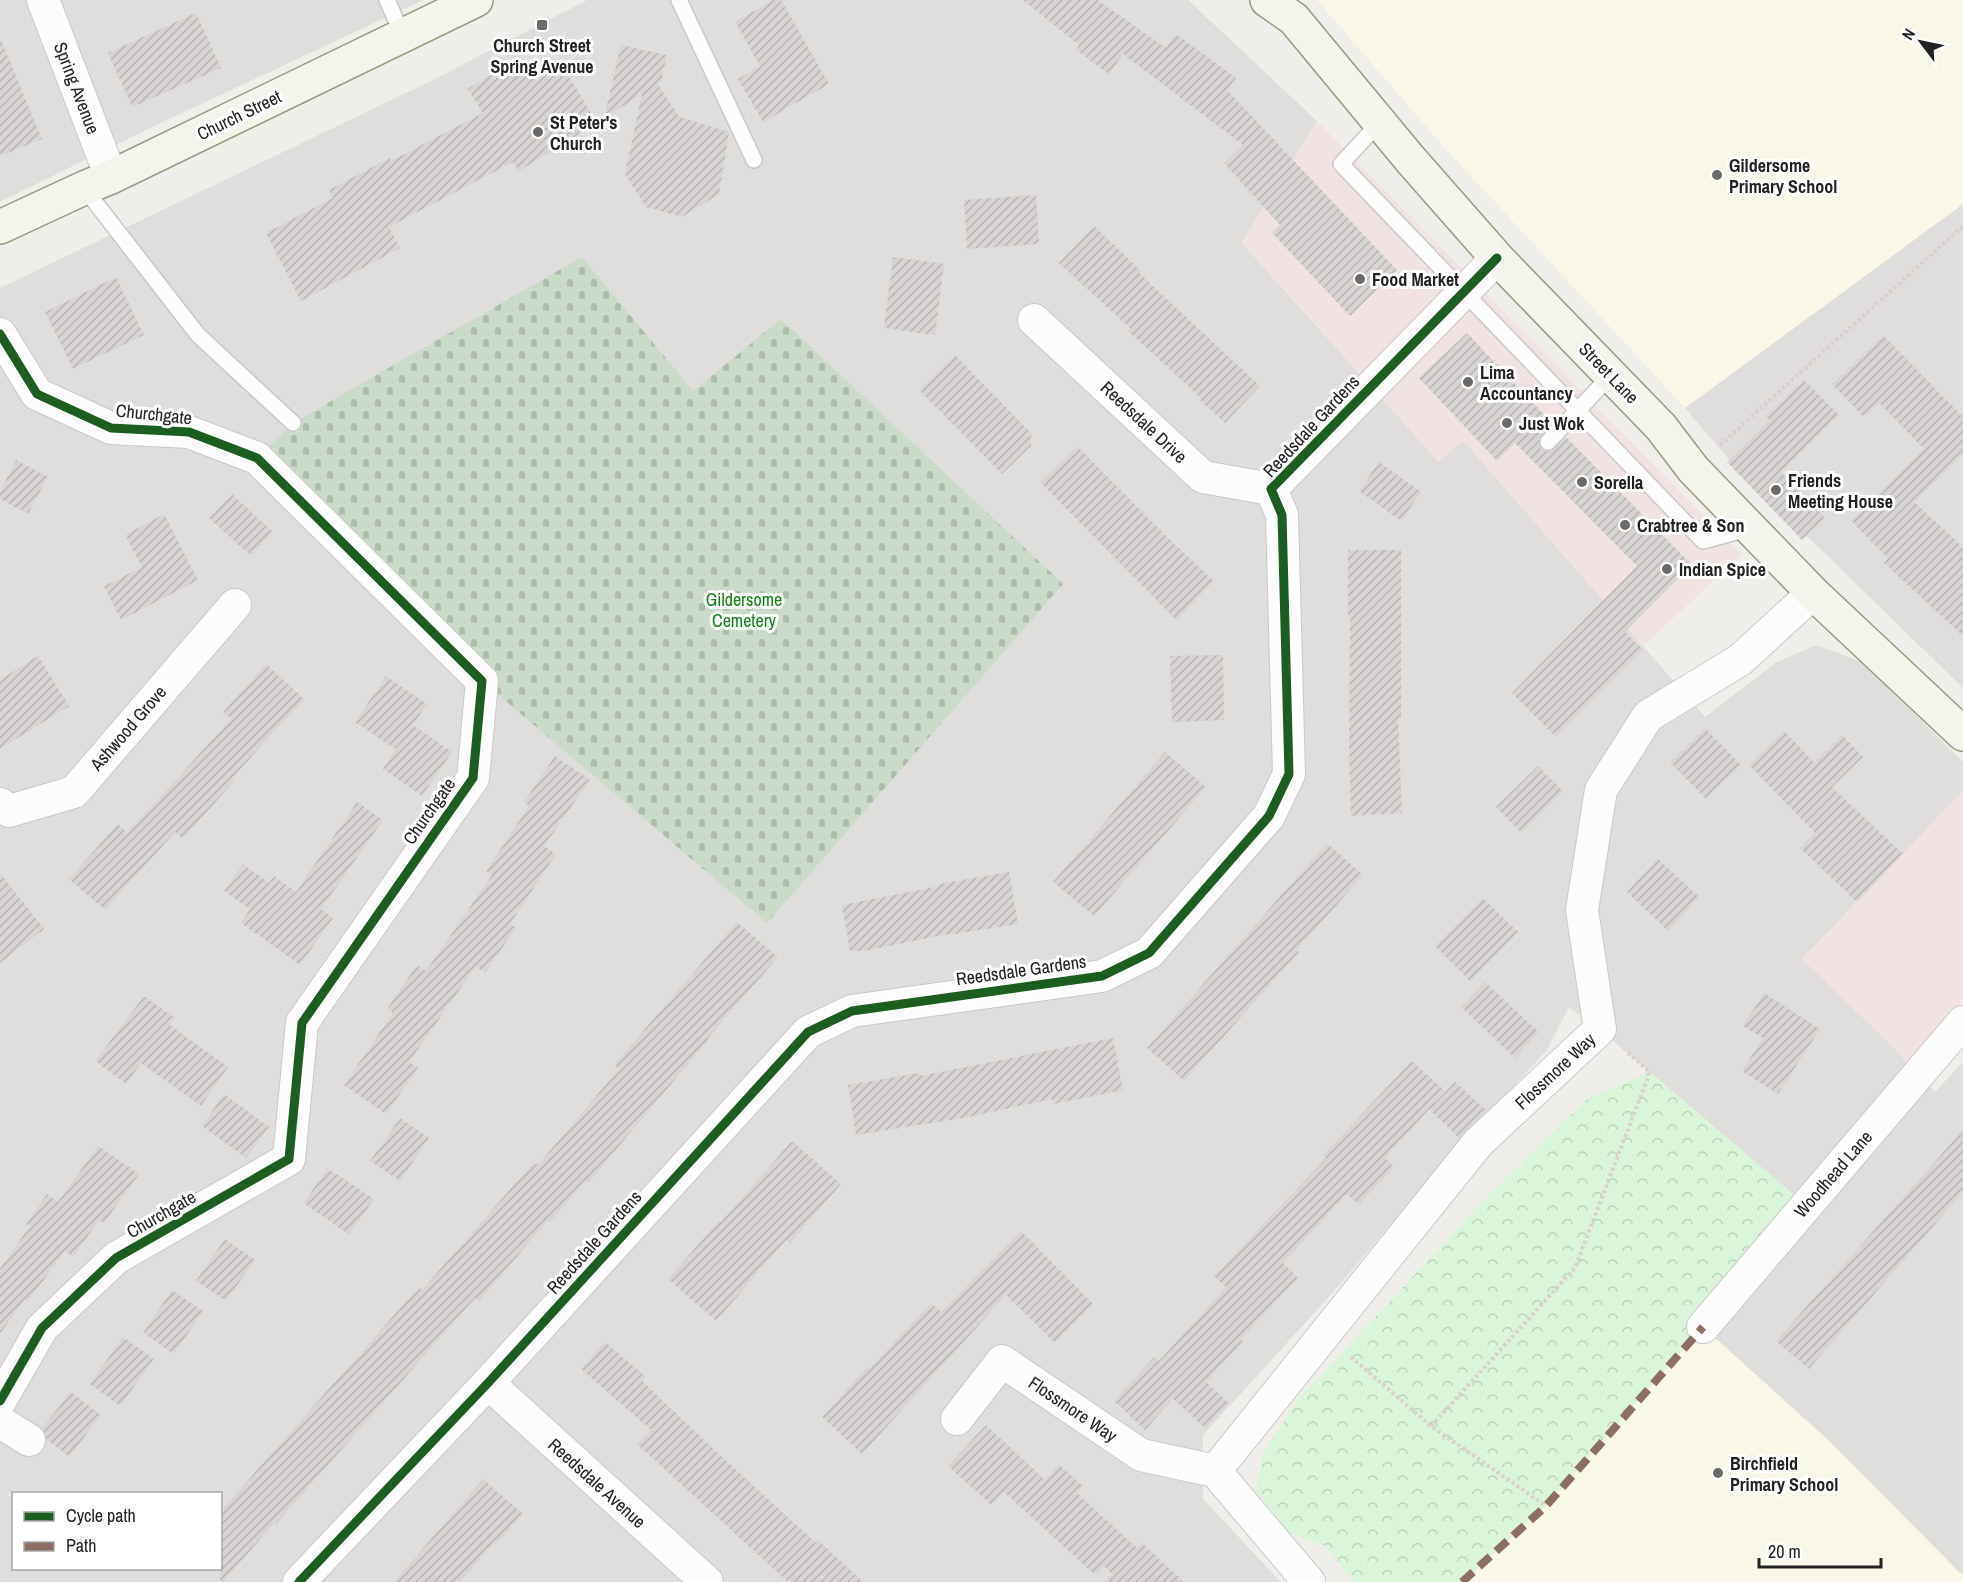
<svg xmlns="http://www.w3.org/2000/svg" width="1963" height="1582" font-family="'Archivo Narrow',sans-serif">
	<defs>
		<pattern id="cemetery-stones" width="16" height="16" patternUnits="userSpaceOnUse" patternTransform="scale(1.5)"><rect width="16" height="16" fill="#cadbca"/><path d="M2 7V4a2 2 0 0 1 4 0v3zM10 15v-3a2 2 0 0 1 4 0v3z" fill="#adbcad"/></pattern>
		<pattern id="park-crowns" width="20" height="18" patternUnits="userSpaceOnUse" patternTransform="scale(1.5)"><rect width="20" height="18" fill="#daf5da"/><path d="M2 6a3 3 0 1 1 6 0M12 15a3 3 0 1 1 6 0" fill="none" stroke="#bbd2bb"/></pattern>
		<pattern id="building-hatch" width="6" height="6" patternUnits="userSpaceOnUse" patternTransform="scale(1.5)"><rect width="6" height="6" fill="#d7d4d2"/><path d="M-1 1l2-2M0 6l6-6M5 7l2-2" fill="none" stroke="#b8b6b4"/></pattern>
	</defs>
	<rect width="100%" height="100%" fill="#f0eeeb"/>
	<g fill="#dfdedc" fill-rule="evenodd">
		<polygon points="0,0 423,0 150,128 0,202"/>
		<path d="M587,0H1188L1317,121L1242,243L1439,462L1463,440L1705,717L1777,662L1816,645L1862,662L1963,762V791L1802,959L1888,1042L1935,1092L1963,1062V1576L1828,1440L1703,1327L1806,1205L1600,1030L1569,1007L1547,1050L1435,1172L1328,1298L1203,1435V1499L1281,1582H0V288L435,79ZM14,1494H220V1568H14Z"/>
		<polygon points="1963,204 1963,688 1730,461 1685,408"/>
	</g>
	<g fill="#f1e3e1">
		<polygon points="1317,121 1742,555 1643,646 1463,440 1439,462 1242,242"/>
		<polygon points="1963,791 1963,1000 1907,1062 1888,1042 1802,959"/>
	</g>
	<g fill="#f8f7e8">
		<polygon points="1317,0 1963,0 1963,204 1685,408 1443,146"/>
		<polygon points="1703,1327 1828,1440 1963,1576 1963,1582 1462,1582 1546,1506"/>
	</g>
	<polygon fill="url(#cemetery-stones)" points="582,257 693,391 781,319 1063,584 767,923 482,681 257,458 293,423"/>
	<polygon fill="url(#park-crowns)" points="1650,1072 1806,1205 1703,1327 1546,1506 1462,1582 1354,1582 1326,1546 1286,1532 1256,1490 1263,1454 1297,1401 1487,1197 1588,1098"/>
	<g fill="url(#building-hatch)">
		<polygon points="773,0 781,0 829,84 763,122 738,79 760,66 735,22"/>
		<polygon points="1023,0 1098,0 1166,48 1176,34 1236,78 1227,90 1397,270 1350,316 1272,233 1280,225 1224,163 1243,145 1123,54 1109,74 1076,50 1079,45"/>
		<polygon points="196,13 221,68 132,107 108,53"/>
		<polygon points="1,40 42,139 0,156 0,41"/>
		<polygon points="621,45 667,55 661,82 658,84 679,117 729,132 719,194 682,217 646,207 625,174 642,94 604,118"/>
		<polygon points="513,60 567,73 597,123 519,171 513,162 389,227 400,248 301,301 266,233 333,198 329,190 390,158 391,161 483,113 468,89"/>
		<polygon points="1036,195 1039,244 967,249 964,200"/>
		<polygon points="1094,226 1141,271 1139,273 1260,386 1225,423 1200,400 1201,398 1128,331 1131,329 1059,263"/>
		<polygon points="893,257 944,264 935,335 884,328"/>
		<polygon points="116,277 144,335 73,369 45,312"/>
		<polygon points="1467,333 1552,423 1539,439 1541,449 1545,451 1551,451 1566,437 1692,565 1625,632 1643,650 1556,737 1512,693 1637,566 1515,443 1497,461 1419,378"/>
		<polygon points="1883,335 1963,417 1963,454 1914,502 1963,547 1963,636 1884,563 1888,558 1851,521 1924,449 1879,403 1864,417 1832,384"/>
		<polygon points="955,355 1031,433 1031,446 1002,474 919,390"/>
		<polygon points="1804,380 1839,415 1781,472 1825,518 1802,540 1727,462 1770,420 1766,417"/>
		<polygon points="1077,446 1165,535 1214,581 1176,620 1040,482"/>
		<polygon points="16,460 48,477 28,514 0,499 0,492"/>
		<polygon points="1379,462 1421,492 1401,521 1359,491"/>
		<polygon points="232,494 273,532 251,556 209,518"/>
		<polygon points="164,514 198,580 121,620 104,586 142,567 125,535"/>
		<polygon points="1348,550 1401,550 1401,718 1398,718 1402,813 1351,816 1349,749 1350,618 1348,618"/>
		<polygon points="1223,655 1224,720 1172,722 1170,656"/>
		<polygon points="38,656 69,706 0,749 0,680"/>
		<polygon points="266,664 304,699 232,778 235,780 183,839 175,832 105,910 69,879 118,824 127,833 176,780 231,719 223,712"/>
		<polygon points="386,676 427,704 413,725 452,752 422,796 383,769 401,741 395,749 355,722"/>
		<polygon points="1705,728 1741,765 1706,799 1670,762"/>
		<polygon points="1784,731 1814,762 1842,735 1863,757 1832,787 1903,854 1857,902 1800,848 1815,833 1749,765"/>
		<polygon points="1165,752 1206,787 1094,916 1053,882"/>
		<polygon points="555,756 590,780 544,846 556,854 510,924 516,928 485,973 476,966 409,1062 418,1068 386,1114 344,1085 393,1013 387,1009 417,965 426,971 492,875 486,871 529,806 524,802"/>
		<polygon points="1538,766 1563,791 1521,833 1496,807"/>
		<polygon points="357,802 383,820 321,909 333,918 300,965 241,923 250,909 224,891 243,864 269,883 274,876 296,892"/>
		<polygon points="1327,843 1363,875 1297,950 1299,952 1184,1081 1147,1048"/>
		<polygon points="1658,859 1699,897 1668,931 1627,892"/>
		<polygon points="1009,872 1018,924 948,935 948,934 864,951 850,951 842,905 940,886 939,884"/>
		<polygon points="0,873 44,929 0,963"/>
		<polygon points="1483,898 1518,932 1470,981 1435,946"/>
		<polygon points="737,922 778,957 708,1038 709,1039 588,1183 585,1181 550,1222 548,1220 479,1301 475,1298 276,1524 275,1522 223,1582 220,1582 220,1512 419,1287 422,1290 534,1162 538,1165 619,1069 614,1065"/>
		<polygon points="1485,982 1539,1032 1515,1058 1461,1007"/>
		<polygon points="1764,993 1820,1029 1778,1094 1742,1071 1763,1038 1743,1026"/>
		<polygon points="144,996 175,1018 170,1025 228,1067 201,1106 141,1063 126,1084 95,1061"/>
		<polygon points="1113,1038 1123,1090 1053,1104 1052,1099 969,1117 856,1135 848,1085 919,1073 920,1076"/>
		<polygon points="1412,1061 1445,1091 1433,1105 1455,1082 1486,1110 1459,1138 1429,1109 1385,1158 1394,1167 1359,1205 1347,1194 1283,1263 1298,1278 1241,1339 1243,1341 1206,1382 1229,1403 1205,1428 1173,1399 1145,1430 1114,1401 1154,1357 1159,1361 1226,1287 1214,1276 1326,1158 1323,1155"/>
		<polygon points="224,1094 269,1127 246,1158 202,1126"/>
		<polygon points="400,1118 429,1138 400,1181 370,1161"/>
		<polygon points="1963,1130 1963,1192 1809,1369 1776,1341"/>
		<polygon points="792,1141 841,1184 790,1243 786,1240 716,1321 668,1279 719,1221 721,1222"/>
		<polygon points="98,1146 139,1174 104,1223 99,1220 73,1257 65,1251 28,1301 25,1299 0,1334 0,1269 30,1226 26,1224 47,1194 58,1202"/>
		<polygon points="327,1168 374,1199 349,1235 304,1203"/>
		<polygon points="1021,1231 1093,1304 1055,1343 1006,1295 862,1454 822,1417 867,1367 869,1369 931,1303 941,1312"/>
		<polygon points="225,1239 255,1260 226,1301 196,1281"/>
		<polygon points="172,1290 203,1311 174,1354 143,1333"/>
		<polygon points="123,1337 154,1359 120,1406 90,1384"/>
		<polygon points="605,1342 646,1377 642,1381 720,1455 816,1543 818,1540 863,1582 788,1582 637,1444 651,1430 581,1369"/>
		<polygon points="71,1392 101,1415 69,1457 47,1440 45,1432 42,1428"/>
		<polygon points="986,1425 1045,1480 1059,1465 1083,1486 1077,1493 1137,1548 1141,1542 1184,1582 1105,1582 1112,1574 1104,1566 1095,1575 1004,1492 991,1505 948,1466"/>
		<polygon points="483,1479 523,1514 496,1544 494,1543 460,1582 394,1582"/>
	</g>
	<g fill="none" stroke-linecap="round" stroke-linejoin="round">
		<defs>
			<g id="lane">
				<polyline points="387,0 403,36"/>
				<polyline points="679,0 754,160"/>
				<polyline points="1380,122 1341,164 1703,541 1751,528"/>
				<polyline points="84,188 198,335 293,423"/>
				<polyline points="1548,442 1611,375"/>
			</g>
			<g id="street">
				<polyline points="43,0 111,177"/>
				<polyline points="1034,320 1203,477 1271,489"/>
				<polyline points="0,334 37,394 111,428 189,432 257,458 482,681 473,778 302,1023 289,1159 116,1258 42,1328 0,1401"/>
				<polyline points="0,804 9,811 74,792 235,605"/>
				<polyline points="1703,1327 1963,1022"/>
				<polyline points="488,1383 707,1582"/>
				<polyline points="957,1419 1002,1361 1141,1455 1215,1471 1478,1143 1600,1029 1582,910 1601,790 1648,716 1740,660 1813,593"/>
				<polyline points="0,1422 29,1440"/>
				<polyline points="1215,1471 1309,1582"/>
				<polyline points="299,1582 488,1383 808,1032 852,1011 1102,976 1149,953 1269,816 1289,774 1282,515 1271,489 1497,258"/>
			</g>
			<g id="secondary">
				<polyline points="1267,0 1294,19 1410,159 1497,258 1661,427 1693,469 1813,593 1963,734"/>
				<polyline points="0,227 84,188 111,177 476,0"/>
			</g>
		</defs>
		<use href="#lane" stroke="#c9c8c7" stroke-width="18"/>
		<use href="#street" stroke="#c9c8c7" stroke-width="34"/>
		<use href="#secondary" stroke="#999a82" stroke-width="36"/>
		<g stroke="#dccecd" stroke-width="4" stroke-dasharray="3 3" stroke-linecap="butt">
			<polyline points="1720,445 1963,226"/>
			<polyline points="1351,1357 1431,1426 1546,1506"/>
			<polyline points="1431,1426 1575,1268 1650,1072 1628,1053"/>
		</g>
		<use href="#lane" stroke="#fdfcfc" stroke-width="15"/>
		<use href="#street" stroke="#fdfcfc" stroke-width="32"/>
		<use href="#secondary" stroke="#f4f4ed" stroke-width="33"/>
		<polyline stroke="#8d6e63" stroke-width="8" stroke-dasharray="15 8" stroke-linecap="butt" points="1462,1582 1546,1506 1703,1327"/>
		<defs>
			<g id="cycleway">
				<polyline points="0,334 37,394 111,428 189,432 257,458 482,681 473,778 302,1023 289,1159 116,1258 42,1328 0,1401"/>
				<polyline points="299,1582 488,1383 808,1032 852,1011 1102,976 1149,953 1269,816 1289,774 1282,515 1271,489 1497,258"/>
			</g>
		</defs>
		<use href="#cycleway" stroke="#fff" stroke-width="13"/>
		<use href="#cycleway" stroke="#1b5e20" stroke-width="9"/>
	</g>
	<g fill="#6a6968" stroke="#fff" stroke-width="2">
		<rect x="536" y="19" width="12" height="12" rx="3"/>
		<circle cx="538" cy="132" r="6"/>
		<circle cx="1717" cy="175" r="6"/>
		<circle cx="1360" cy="279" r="6"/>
		<circle cx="1468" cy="382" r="6"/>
		<circle cx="1507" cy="423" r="6"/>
		<circle cx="1582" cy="482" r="6"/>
		<circle cx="1776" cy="490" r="6"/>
		<circle cx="1625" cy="525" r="6"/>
		<circle cx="1667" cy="569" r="6"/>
		<circle cx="1718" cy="1473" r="6"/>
	</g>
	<g text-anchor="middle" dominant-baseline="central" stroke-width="6" stroke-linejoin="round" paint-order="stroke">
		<g font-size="18" font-weight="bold" fill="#222" stroke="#fff" text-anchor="start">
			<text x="542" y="45" text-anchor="middle">Church Street<tspan x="542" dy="21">Spring Avenue</tspan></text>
			<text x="550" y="122">St Peter's<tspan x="550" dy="21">Church</tspan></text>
			<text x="1729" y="165">Gildersome<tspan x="1729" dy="21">Primary School</tspan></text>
			<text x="1372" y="279">Food Market</text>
			<text x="1480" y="372">Lima<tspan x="1480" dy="21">Accountancy</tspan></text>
			<text x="1519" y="423">Just Wok</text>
			<text x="1788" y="480">Friends<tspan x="1788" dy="21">Meeting House</tspan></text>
			<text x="1594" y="482">Sorella</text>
			<text x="1637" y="525">Crabtree &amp; Son</text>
			<text x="1679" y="569">Indian Spice</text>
			<text x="1730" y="1463">Birchfield<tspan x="1730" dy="21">Primary School</tspan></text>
		</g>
		<g font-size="18" fill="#222" stroke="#fff">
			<text transform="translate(77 88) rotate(69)">Spring Avenue</text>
			<text transform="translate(239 115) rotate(-26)">Church Street</text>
			<text transform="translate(1609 373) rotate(46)">Street Lane</text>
			<text transform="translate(154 414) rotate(6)">Churchgate</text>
			<text transform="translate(1144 422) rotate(43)">Reedsdale Drive</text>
			<text transform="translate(1311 426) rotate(-47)">Reedsdale Gardens</text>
			<text transform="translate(128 728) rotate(-49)">Ashwood Grove</text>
			<text transform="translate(429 811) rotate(-55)">Churchgate</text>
			<text transform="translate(1021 970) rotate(-8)">Reedsdale Gardens</text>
			<text transform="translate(1555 1071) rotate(-43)">Flossmore Way</text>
			<text transform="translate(1833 1174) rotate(-49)">Woodhead Lane</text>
			<text transform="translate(161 1214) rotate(-30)">Churchgate</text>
			<text transform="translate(594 1242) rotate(-48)">Reedsdale Gardens</text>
			<text transform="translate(1073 1409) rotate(34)">Flossmore Way</text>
			<text transform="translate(597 1483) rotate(42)">Reedsdale Avenue</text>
		</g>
		<g font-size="18" fill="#0c8416" stroke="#fff">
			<text x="744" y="599">Gildersome<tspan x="744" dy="21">Cemetery</tspan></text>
		</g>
	</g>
	<rect x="12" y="1492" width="210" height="78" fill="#ffffff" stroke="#a7a7a7" stroke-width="1.5"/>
	<rect x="24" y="1512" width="30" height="9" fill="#1b5e20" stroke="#a7a7a7" stroke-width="1.5"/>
	<text x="66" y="1522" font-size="18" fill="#222222">Cycle path</text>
	<rect x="24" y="1542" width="30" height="9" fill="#8d6e63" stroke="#a7a7a7" stroke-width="1.5"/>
	<text x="66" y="1552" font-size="18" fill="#222222">Path</text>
	<g transform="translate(1921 42) rotate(302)" stroke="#ffffff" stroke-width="4.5" paint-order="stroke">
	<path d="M0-4.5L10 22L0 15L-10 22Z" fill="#222222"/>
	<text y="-9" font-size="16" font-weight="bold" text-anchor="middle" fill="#222222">N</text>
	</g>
	<path d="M1759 1558v9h122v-9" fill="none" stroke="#222222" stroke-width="3"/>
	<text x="1768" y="1558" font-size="18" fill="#222222" stroke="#ffffff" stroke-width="4.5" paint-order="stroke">20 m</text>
</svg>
